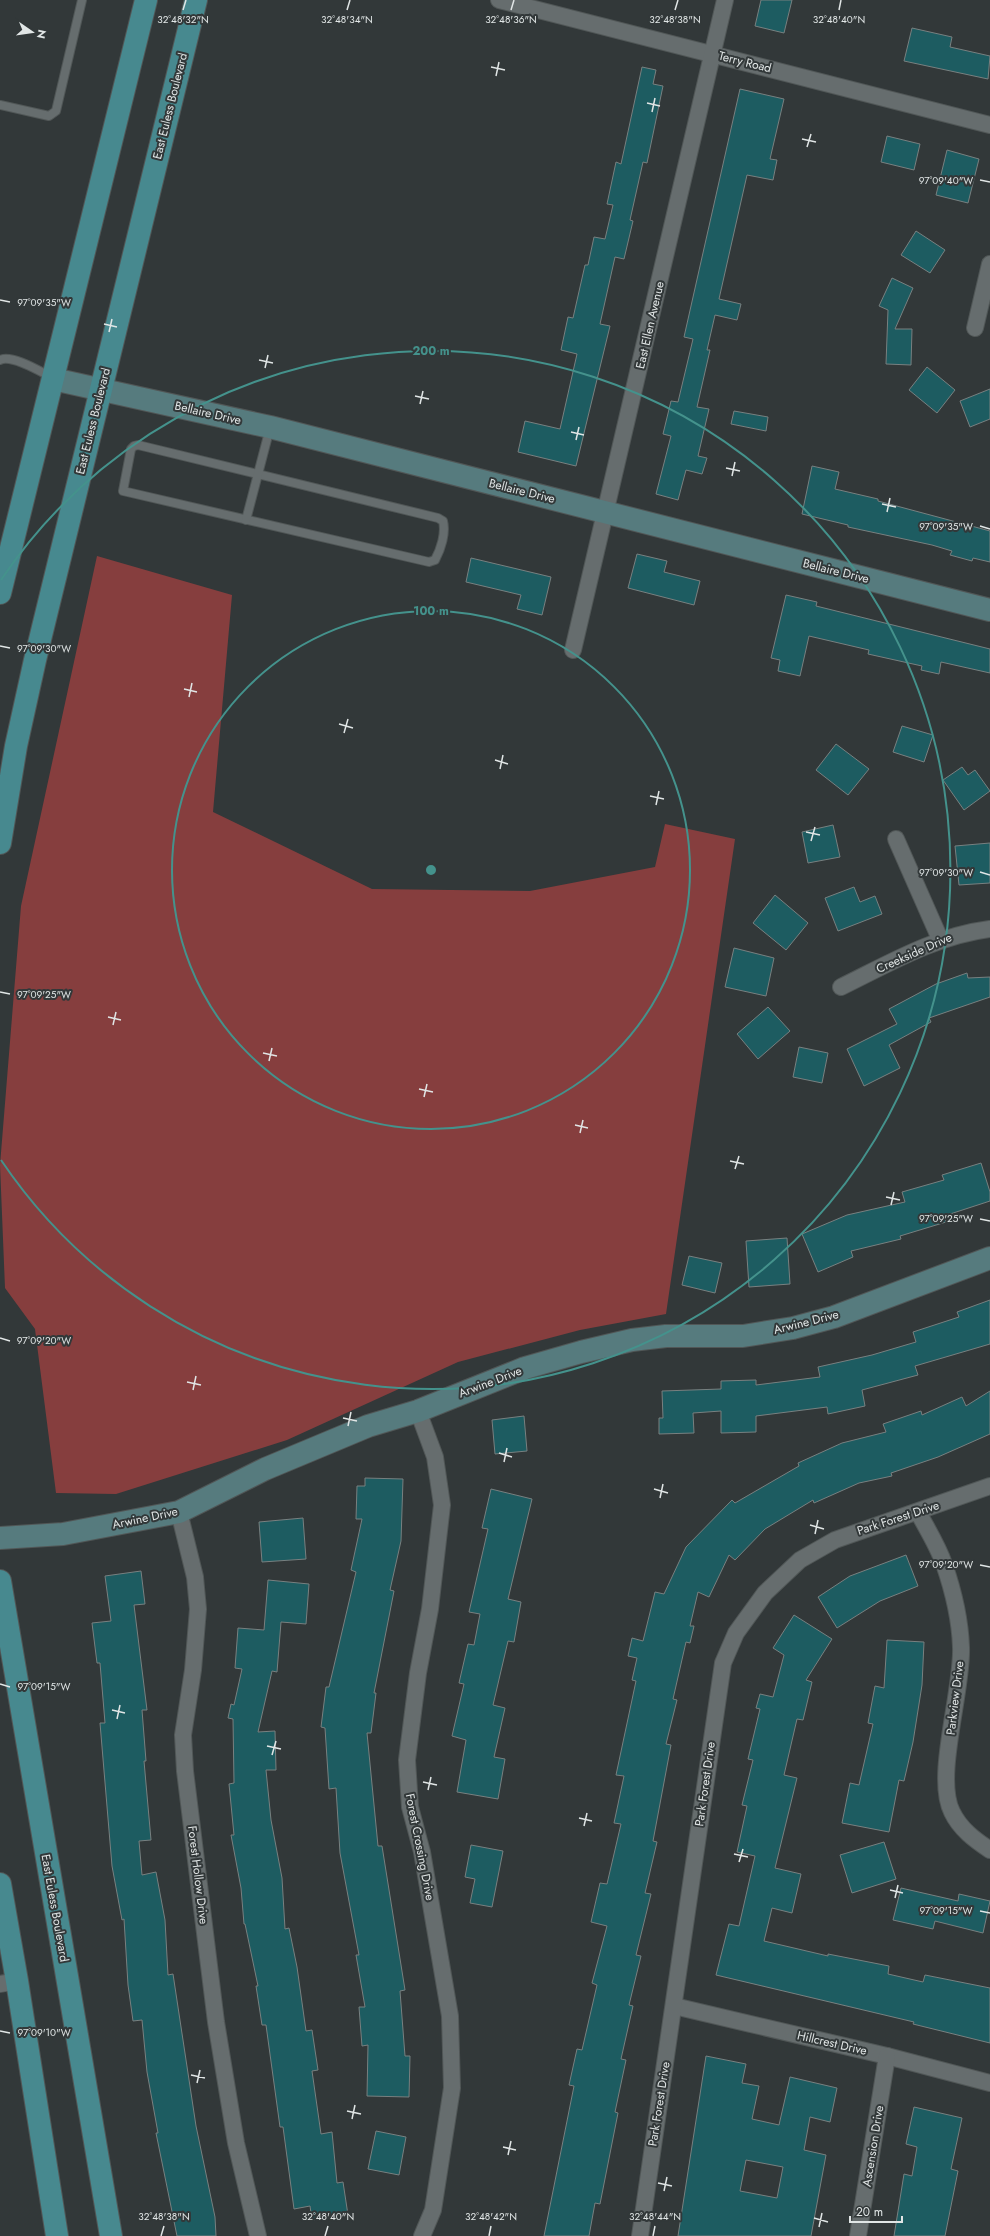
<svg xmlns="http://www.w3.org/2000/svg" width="990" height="2236" font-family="Jost,sans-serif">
	<rect width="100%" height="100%" fill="#323839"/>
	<polygon fill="#863e3e" points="97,556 232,595 213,812 372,889 530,891 655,867 665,824 735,839 666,1314 580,1330 458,1362 287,1440 116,1494 56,1493 35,1329 5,1288 0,1165 21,906"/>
	<g fill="#1d5c61" stroke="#788080" fill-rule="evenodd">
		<polygon points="761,0 792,0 784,33 755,26"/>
		<polygon points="912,28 952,37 950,47 990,56 988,79 904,61"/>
		<polygon points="642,67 656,70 653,84 663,86 647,163 643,162 630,220 633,221 624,259 615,257 600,324 610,326 576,466 518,452 525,421 560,429 577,354 561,350 568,317 573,318 585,265 588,265 594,237 605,239 613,205 607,204 616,162 621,164"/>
		<polygon points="740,89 784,99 770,159 777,160 773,180 747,175 719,299 741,304 737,320 715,315 707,350 710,350 697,407 709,409 698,456 707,458 702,474 686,470 678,500 656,494 671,436 663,434 671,401 678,402 693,339 684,337"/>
		<polygon points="887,136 920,144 914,170 881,162"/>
		<polygon points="947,150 979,159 968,203 936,195"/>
		<polygon points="916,231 945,250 930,273 901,255"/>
		<polygon points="892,278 913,288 895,329 912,329 911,365 886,364 888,310 879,306"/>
		<polygon points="927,367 955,390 937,413 909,390"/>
		<polygon points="990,389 990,419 970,427 960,401"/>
		<polygon points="734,411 768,417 766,431 731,424"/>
		<polygon points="812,466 839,472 835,489 878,499 878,501 990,531 990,562 973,558 972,561 950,555 952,551 932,545 848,527 848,525 802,514"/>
		<polygon points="637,554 667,561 664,572 700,581 694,605 628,588"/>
		<polygon points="471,558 551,577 542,615 517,609 521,595 466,582"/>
		<polygon points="786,595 817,602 816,606 990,649 990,673 941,662 939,674 921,670 922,666 868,654 869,650 809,636 800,676 778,671 780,660 771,658"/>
		<polygon points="902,726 933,735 924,762 893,752"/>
		<polygon points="836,744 869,769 848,795 816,770"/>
		<polygon points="962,767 968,775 975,770 990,791 964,810 943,780"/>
		<polygon points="833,825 840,857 808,863 802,832"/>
		<polygon points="990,843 990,883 959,885 955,846"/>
		<polygon points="854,887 860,902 875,896 882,914 838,931 825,898"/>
		<polygon points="775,895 808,923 786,950 753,923"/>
		<polygon points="734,948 774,958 766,996 725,987"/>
		<polygon points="967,973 968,978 990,977 990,997 929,1018 931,1022 889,1045 900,1068 864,1086 847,1049 897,1024 889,1009 936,984"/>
		<polygon points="768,1007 790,1031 758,1059 737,1034"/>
		<polygon points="799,1047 828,1053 822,1083 793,1077"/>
		<polygon points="981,1163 990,1192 990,1201 944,1216 946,1222 900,1236 901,1239 851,1251 853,1257 818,1272 802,1234 847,1215 905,1202 902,1192 944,1180 942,1175"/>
		<polygon points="787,1238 790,1284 749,1287 746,1241"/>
		<polygon points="689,1256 722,1263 715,1293 682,1285"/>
		<polygon points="990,1300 990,1344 915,1366 918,1375 862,1390 865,1406 828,1414 827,1407 756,1416 756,1432 721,1433 721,1411 693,1413 694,1433 659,1434 659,1418 663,1418 662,1391 721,1389 721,1381 756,1380 756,1385 820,1377 818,1367 872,1355 916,1342 913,1332 959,1317 957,1312"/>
		<polygon points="990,1391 990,1434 938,1457 891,1473 892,1476 859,1483 814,1503 813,1500 765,1529 735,1560 729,1555 709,1597 698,1592 690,1626 694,1626 690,1643 686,1642 673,1699 677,1700 666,1744 671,1745 653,1841 657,1842 645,1893 651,1894 636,1955 641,1956 629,2005 633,2006 621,2059 626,2060 615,2112 618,2113 600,2204 595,2203 589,2236 544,2236 574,2086 569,2085 577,2049 582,2050 597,1985 592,1983 607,1926 591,1922 600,1883 607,1884 621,1824 614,1823 624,1776 616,1775 636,1681 632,1680 637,1658 628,1656 632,1638 643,1641 655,1592 664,1594 686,1547 732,1500 735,1503 799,1466 798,1463 842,1443 886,1432 883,1424 921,1411 922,1415 962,1397 966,1406"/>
		<polygon points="524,1416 527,1451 495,1454 492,1420"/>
		<polygon points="365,1478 403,1479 401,1541 390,1590 394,1591 374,1693 376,1693 371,1733 367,1733 378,1846 382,1846 405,1990 400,1991 405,2056 410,2056 409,2097 367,2096 368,2045 362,2046 359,2007 365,2007 356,1955 359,1955 340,1853 336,1788 329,1789 325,1728 321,1727 326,1687 329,1687 356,1572 351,1570 362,1519 356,1519 357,1486 365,1486"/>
		<polygon points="491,1489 532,1499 508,1599 521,1602 514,1642 508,1641 493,1705 505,1708 494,1757 505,1759 498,1799 457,1792 466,1740 452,1736 464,1684 459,1683 468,1644 474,1645 480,1614 469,1612 488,1529 482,1528"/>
		<polygon points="303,1518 306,1559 262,1562 259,1522"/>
		<polygon points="906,1555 918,1586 880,1601 837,1628 818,1597 850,1576"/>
		<polygon points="141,1571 145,1604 134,1605 147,1710 142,1710 146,1761 144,1761 151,1840 139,1841 142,1875 156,1872 165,1920 168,1975 173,1974 196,2126 215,2217 216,2236 177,2236 156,2133 158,2133 147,2072 142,2020 133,2021 128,1985 124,1919 122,1920 112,1866 100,1723 105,1723 100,1663 97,1663 92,1623 111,1621 105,1576"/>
		<polygon points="268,1580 309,1584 306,1624 281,1622 277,1672 272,1671 258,1732 275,1731 276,1770 266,1770 271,1820 282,1878 285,1929 289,1928 297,1967 306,2031 312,2030 318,2070 312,2071 321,2134 332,2132 337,2183 343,2182 348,2215 312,2220 310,2206 294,2209 283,2127 280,2127 266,2025 262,2025 256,1986 258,1986 245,1924 244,1924 241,1888 231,1835 234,1835 229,1784 234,1783 233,1719 228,1718 231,1704 234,1705 242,1669 235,1668 238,1628 264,1630"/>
		<polygon points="794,1615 832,1639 806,1680 812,1682 803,1720 797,1719 784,1775 797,1778 775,1868 801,1874 792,1913 772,1908 764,1941 828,1956 828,1954 889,1966 888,1974 923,1982 925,1975 990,1988 990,2043 913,2024 914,2022 716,1975 729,1924 739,1926 755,1856 737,1852 747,1806 742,1805 753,1760 748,1759 760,1709 756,1708 760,1694 773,1697 784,1655 773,1648"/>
		<polygon points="887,1640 924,1642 922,1685 913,1742 904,1781 899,1780 889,1832 842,1823 850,1783 859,1785 873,1724 868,1723 875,1686 884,1688"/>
		<polygon points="884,1842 896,1879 852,1893 840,1855"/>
		<polygon points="471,1845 503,1851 492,1907 470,1903 475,1879 465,1877"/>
		<polygon points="901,1888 958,1901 959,1894 990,1901 983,1933 935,1921 933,1929 893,1920"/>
		<path d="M706,2056L746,2064L742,2083L759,2086L752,2119L779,2125L790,2077L837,2088L830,2122L810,2117L804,2150L826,2155L811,2236H678ZM746,2160L783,2167L777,2198L740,2191Z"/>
		<polygon points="914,2107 962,2118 951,2169 958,2171 945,2236 894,2236 904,2174 912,2176 917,2147 906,2144"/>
		<polygon points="376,2131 406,2137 399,2175 368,2169"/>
	</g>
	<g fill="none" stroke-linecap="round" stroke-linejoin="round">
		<defs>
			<g id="lane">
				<polyline points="0,105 49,116 56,111 82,0"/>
				<path d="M0,360C12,354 41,372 53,378"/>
				<path d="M138,445L438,518L443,521C446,533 441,549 435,560L429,562L123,491L131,449L134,446Z"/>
				<polyline points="246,520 270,428"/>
			</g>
			<g id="street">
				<polyline points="499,0 990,125"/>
				<polyline points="975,328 990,264"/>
				<polyline points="573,650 725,0"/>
				<polyline points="896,839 940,939"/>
				<path d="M841,987C890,963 935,936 990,929"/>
				<polyline points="418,1411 435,1457 442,1505 430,1609 418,1673 407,1760 410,1807 422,1852 450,2016 452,2088 433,2210 422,2236"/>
				<polyline points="179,1512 195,1577 198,1609 193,1670 183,1735 185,1771 216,2022 236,2143 258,2236"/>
				<path d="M918,1512C927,1529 938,1546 944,1564C953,1590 960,1619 961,1647C963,1690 934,1777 952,1812C960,1829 975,1840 990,1850"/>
				<polyline points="0,1984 17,1981"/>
				<polyline points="674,2006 887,2056 990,2083"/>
				<polyline points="640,2236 723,1663 736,1633 765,1593 800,1560 835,1540 990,1486"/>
				<polyline points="858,2236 887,2056"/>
			</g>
			<g id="secondary">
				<polyline points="53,379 270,427 990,610"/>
				<polyline points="0,1538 63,1534 179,1512 265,1469 368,1426 418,1411 525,1368 581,1352 632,1340 666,1336 743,1336 793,1328 834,1317 990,1258"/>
			</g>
			<g id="primary">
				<polyline points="0,593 146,0"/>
				<polyline points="0,843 16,746 35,660 196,0"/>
				<polyline points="0,1581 111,2236"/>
				<polyline points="0,1884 17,1981 57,2236"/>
			</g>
		</defs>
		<use href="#lane" stroke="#515757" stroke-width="10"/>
		<use href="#street" stroke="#515757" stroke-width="18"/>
		<use href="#secondary" stroke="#515757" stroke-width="24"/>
		<use href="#primary" stroke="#515757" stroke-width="24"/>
		<use href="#lane" stroke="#666d6e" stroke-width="8"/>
		<use href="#street" stroke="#666d6e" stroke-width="16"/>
		<use href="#secondary" stroke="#567b7e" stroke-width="22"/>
		<use href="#primary" stroke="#47898f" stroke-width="22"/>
	</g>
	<path fill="none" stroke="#e1e6e6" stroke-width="1.5" d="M183,10L186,0M347,10L350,0M511,10L514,0M675,10L678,0M839,10L841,0M491,67L505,70M496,76L499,62M647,103L660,106M652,112L655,98M802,139L816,142M807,147L811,134M980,180L990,182M0,300L10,302M104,324L117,327M109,332L112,319M259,360L273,363M265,368L268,355M415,396L429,399M420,404L423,391M571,432L584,435M576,440L579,427M726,468L740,471M732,476L735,462M882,504L896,507M887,512L890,498M980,526L990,529M0,646L10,648M184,689L197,692M189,697L192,683M339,724L353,728M344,733L348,719M495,760L508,764M500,769L503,755M650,796L664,799M656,805L659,791M806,832L820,835M811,841L815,827M980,872L990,875M0,992L10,994M108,1017L121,1020M113,1025L116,1012M263,1053L277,1056M269,1061L272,1048M419,1089L433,1092M424,1097L427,1084M575,1125L588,1128M580,1133L583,1120M730,1161L744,1164M735,1169L739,1156M886,1197L900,1200M891,1205L894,1192M980,1219L990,1221M0,1338L10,1341M187,1382L201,1385M193,1390L196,1376M343,1418L357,1421M348,1426L351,1412M499,1453L512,1457M504,1462L507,1448M654,1489L668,1493M660,1498L663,1484M810,1525L824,1529M815,1534L818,1520M980,1565L990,1567M0,1684L10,1687M112,1710L125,1713M117,1719L120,1705M267,1746L281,1749M272,1755L276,1741M423,1782L437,1785M428,1790L431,1777M579,1818L592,1821M584,1826L587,1813M734,1854L748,1857M739,1862L743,1849M890,1890L903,1893M895,1898L898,1885M980,1911L990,1913M0,2031L10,2033M191,2075L205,2078M197,2083L200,2070M347,2111L361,2114M352,2119L355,2105M503,2147L516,2150M508,2155L511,2141M658,2183L672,2186M664,2191L667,2177M814,2218L828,2222M819,2227L822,2213M161,2236L164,2226M325,2236L328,2226M489,2236L491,2226M653,2236L655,2226"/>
	<g fill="none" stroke="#44928c" stroke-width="2">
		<circle cx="431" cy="870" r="259"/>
		<path d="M1 580A519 519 0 1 1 1 1160"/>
	</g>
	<g text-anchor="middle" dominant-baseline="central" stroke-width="4" stroke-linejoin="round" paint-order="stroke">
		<g font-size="12" fill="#e1e6e6" stroke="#323839">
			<text transform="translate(745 62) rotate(14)">Terry Road</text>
			<text transform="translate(170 106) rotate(-76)">East Euless Boulevard</text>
			<text transform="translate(650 325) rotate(-77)">East Ellen Avenue</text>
			<text transform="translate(208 413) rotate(13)">Bellaire Drive</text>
			<text transform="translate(93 421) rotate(-76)">East Euless Boulevard</text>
			<text transform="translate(522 491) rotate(14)">Bellaire Drive</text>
			<text transform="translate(836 571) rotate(14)">Bellaire Drive</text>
			<text transform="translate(914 953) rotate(-24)">Creekside Drive</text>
			<text transform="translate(806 1322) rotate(-14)">Arwine Drive</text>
			<text transform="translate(490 1382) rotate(-21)">Arwine Drive</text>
			<text transform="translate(145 1518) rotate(-12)">Arwine Drive</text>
			<text transform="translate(898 1518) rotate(-18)">Park Forest Drive</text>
			<text transform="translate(955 1698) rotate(-83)">Parkview Drive</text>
			<text transform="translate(705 1784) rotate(-82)">Park Forest Drive</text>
			<text transform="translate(420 1847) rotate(79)">Forest Crossing Drive</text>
			<text transform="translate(198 1875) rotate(83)">Forest Hollow Drive</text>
			<text transform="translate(55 1908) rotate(80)">East Euless Boulevard</text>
			<text transform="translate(832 2043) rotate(13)">Hillcrest Drive</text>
			<text transform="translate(659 2104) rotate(-81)">Park Forest Drive</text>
			<text transform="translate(873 2146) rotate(-81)">Ascension Drive</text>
		</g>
	</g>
	<g font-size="10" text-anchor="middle" fill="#e1e6e6" stroke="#323839" stroke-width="4" stroke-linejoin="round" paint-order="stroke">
		<text x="183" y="23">32°48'32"N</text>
		<text x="347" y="23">32°48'34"N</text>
		<text x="511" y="23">32°48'36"N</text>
		<text x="675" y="23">32°48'38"N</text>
		<text x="839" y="23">32°48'40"N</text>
		<text x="946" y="184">97°09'40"W</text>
		<text x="44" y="306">97°09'35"W</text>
		<text x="946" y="530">97°09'35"W</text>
		<text x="44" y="652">97°09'30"W</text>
		<text x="946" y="876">97°09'30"W</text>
		<text x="44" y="998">97°09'25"W</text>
		<text x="946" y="1222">97°09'25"W</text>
		<text x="44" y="1344">97°09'20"W</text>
		<text x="946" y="1568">97°09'20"W</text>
		<text x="44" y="1690">97°09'15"W</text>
		<text x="946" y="1914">97°09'15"W</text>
		<text x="44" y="2036">97°09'10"W</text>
		<text x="164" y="2220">32°48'38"N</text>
		<text x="328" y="2220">32°48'40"N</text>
		<text x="491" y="2220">32°48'42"N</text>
		<text x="655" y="2220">32°48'44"N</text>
	</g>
	<circle cx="431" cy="870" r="6" fill="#44928c" stroke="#323839" stroke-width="2"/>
	<g font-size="12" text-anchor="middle" font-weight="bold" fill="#44928c" stroke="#323839" stroke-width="4" stroke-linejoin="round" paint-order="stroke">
		<text x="431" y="355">200 m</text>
		<text x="431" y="615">100 m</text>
	</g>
	<g transform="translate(32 32) rotate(103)" stroke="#323839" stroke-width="3" paint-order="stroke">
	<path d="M0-3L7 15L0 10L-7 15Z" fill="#e1e6e6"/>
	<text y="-6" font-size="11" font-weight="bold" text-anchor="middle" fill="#e1e6e6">N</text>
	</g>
	<path d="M850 2216v6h52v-6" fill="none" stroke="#e1e6e6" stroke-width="2"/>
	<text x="856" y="2216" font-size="12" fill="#e1e6e6" stroke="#323839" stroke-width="3" paint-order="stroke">20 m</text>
</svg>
